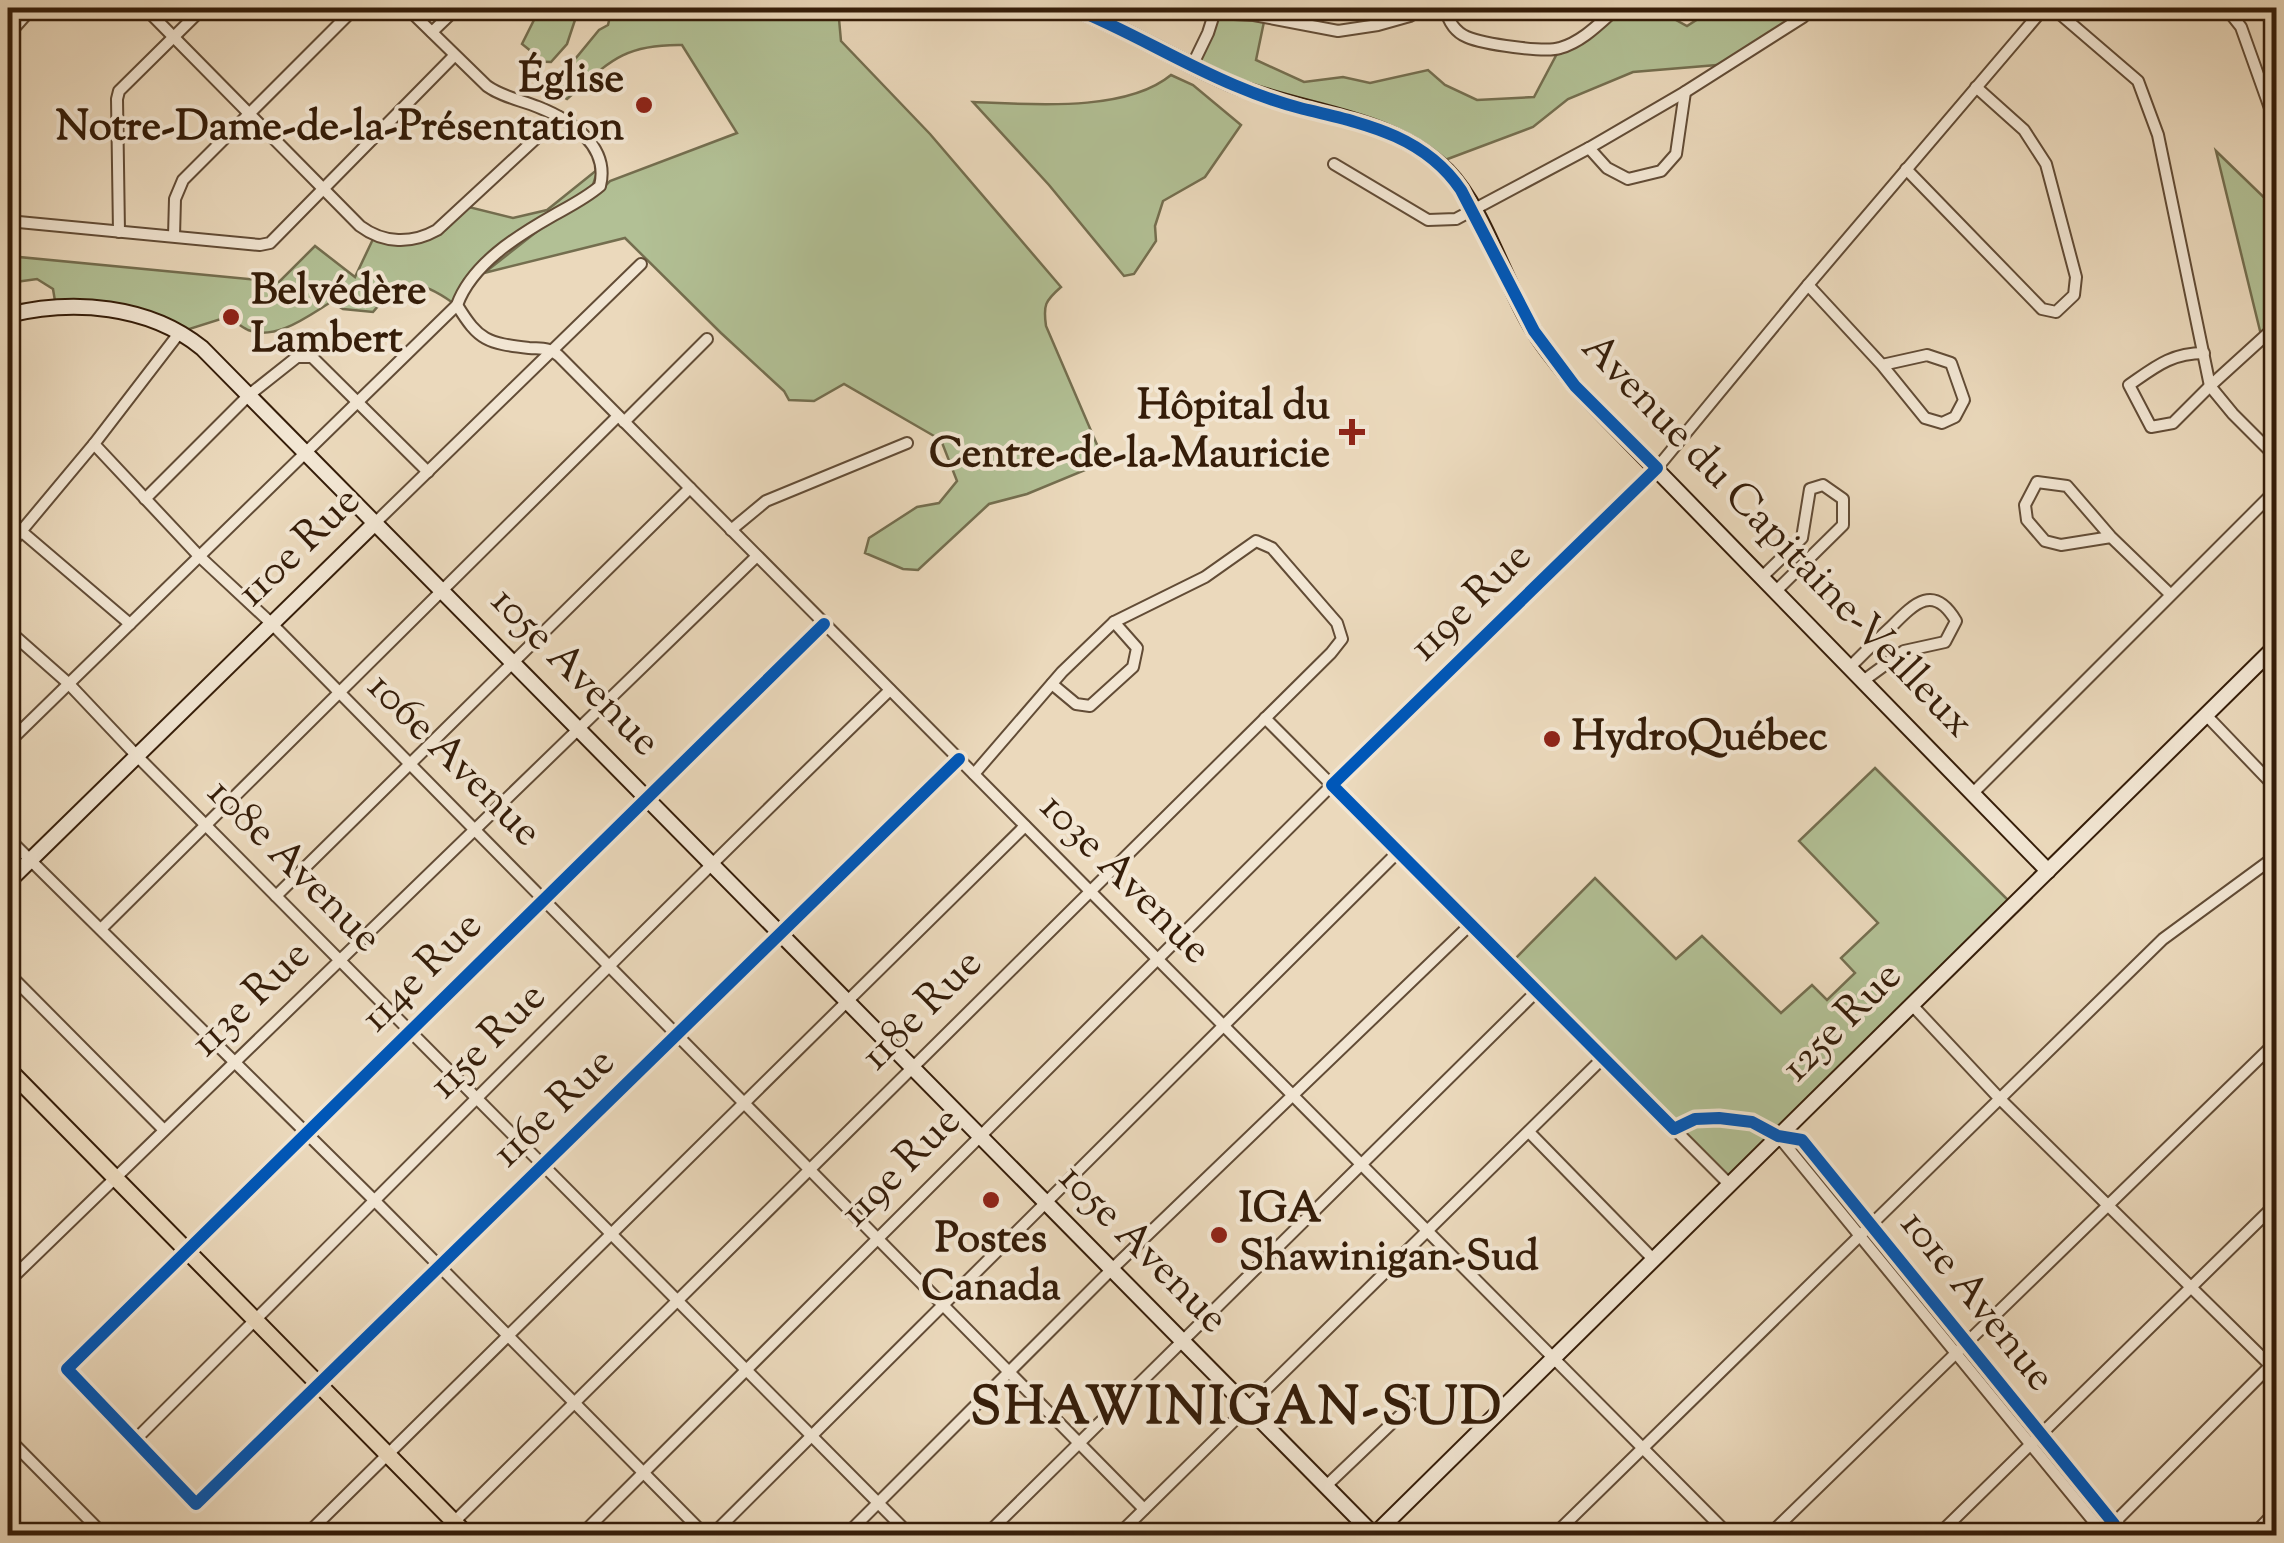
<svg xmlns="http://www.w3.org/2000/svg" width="2284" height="1543" font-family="'Sorts Mill Goudy',serif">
	<rect width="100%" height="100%" fill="#ebd9bc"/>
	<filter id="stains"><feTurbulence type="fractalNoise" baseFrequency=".002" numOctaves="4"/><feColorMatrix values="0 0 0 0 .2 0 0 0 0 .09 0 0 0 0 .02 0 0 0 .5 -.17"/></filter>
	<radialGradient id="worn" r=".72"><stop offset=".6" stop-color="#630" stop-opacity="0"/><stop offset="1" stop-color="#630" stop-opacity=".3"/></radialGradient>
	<g fill="#b2c095" stroke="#746e4f" stroke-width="2.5">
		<polygon points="540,8 579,8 567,44 551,62 525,61 532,52 522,44"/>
		<path d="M612,8H838L841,41L930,134L1061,287C1045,301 1043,305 1046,326L1098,447V459L1090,468L1027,494L989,504L918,570L903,569L865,553L869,538L917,507L939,503L957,481L941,440L844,384L814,401L789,400L784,391L721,333L625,238L484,273L549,222L597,194L610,181L737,133L682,45C623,44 609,62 567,99L542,86L571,64L599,30L608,25Z"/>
		<polygon points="1617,8 1654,8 1687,26 1715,8 1812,8 1729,64 1633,72 1568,99 1533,127 1437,163 1422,150 1192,66 1214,13 1265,17 1256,60 1304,82 1343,77 1370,83 1428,70 1445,85 1477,100 1534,97 1560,48"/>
		<path d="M1171,75L1193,85L1241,125L1205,177L1163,201L1155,226L1156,241L1134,274L1124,276L1049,185L973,102C1029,104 1125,113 1171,75Z"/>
		<polygon points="2216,151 2276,209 2276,326 2262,339"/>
		<path d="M598,169L592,188L482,259L464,280L453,303C439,293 414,277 397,288C388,293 380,304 373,312L343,309L331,302C308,316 276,341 248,330C240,326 234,320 227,317L180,332L157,321L56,307L53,289L37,279L8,283V256L279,282L315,246L355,277L374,237L412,242L469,207L513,218L547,210Z"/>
		<polygon points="1875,768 2013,905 1730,1185 1510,964 1595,878 1676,959 1702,936 1781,1013 1812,985 1827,1000 1855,973 1841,958 1878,923 1799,841"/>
	</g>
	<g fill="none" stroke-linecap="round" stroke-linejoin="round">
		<defs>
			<g id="street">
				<path d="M145,8L360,226C384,244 412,244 437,230L559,117"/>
				<path d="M1445,8C1448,20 1455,32 1467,37C1483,44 1545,53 1560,48C1582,42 1600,23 1617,8"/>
				<polyline points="2053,8 2138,81 2158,135 2210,386 2233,414 2276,457"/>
				<polyline points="2226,8 2241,27 2271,111 2276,117"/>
				<polyline points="1214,13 1254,15 1338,31 1378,25 1410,16 1424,8"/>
				<polyline points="432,32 457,8"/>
				<polyline points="8,35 32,8"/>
				<polyline points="1192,66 1208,33 1216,8"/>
				<polyline points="1589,148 1607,168 1628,179 1661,171 1676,154 1685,92"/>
				<polyline points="1334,164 1428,220 1456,219 1589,148 1685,92 1803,17 1812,8"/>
				<polyline points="1906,169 2042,309 2056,312 2074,295 2076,277 2046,164 2024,130 1976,87"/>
				<polyline points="8,221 260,245 270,243 454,56"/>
				<polyline points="119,232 117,99 119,91 203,8"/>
				<polyline points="174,236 175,199 183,180 355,8"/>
				<polyline points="1808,285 1882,365 1925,418 1942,423 1955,417 1964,400 1951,363 1927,355 1882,365"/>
				<path d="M457,305C479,341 487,343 529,348C541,349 549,347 559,356L1730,1536"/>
				<path d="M2204,353C2171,353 2155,367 2129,385L2151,427L2173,423L2210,386L2276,326"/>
				<polyline points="624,422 707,339"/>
				<polyline points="94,444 199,556 272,624 1144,1509"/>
				<polyline points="145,499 249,395 297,357 312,357 428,472"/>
				<polyline points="375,523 641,264"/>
				<polyline points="731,530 766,501 907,443"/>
				<polyline points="21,531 130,624"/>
				<polyline points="2111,537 2061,545 2045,541 2027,520 2025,505 2037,482 2067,486 2111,537 2170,594"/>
				<polyline points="8,547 94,444 180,332"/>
				<polyline points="1762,577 1802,538 1810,489 1823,485 1843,499 1843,525 1776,591"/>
				<polyline points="824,624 67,1369 196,1504 959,759"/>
				<polyline points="8,630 68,683 137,756 911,1536"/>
				<path d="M1850,667C1863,654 1876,641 1890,628C1913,605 1933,582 1956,621L1945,642L1904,651L1863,681"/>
				<polyline points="1052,684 1076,704 1090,706 1133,667 1137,648 1114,622"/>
				<polyline points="2206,715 2276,788"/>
				<polyline points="1265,718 1730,1185"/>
				<path d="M8,743L457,305C472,264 517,236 554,215C570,206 586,198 600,186C610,146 571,120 538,107C521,100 502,97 487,86L407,8"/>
				<polyline points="1973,793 2276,490"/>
				<polyline points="8,838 375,1201 706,1536"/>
				<polyline points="276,896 690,488"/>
				<polyline points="101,929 618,416"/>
				<polyline points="8,973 164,1130"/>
				<polyline points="1912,1005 2000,1099 2276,1371"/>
				<polyline points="1529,1132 1653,1259"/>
				<polyline points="1778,1136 1802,1140 2114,1524"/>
				<polyline points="1779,1137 2104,1534"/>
				<polyline points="8,1282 757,556"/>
				<polyline points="8,1438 105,1536"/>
				<path d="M135,1440C386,1190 635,937 890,690"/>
				<polyline points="1326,1486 1412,1404"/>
				<polyline points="454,1522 1331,653 1342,639 1337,623 1272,548 1256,541 1205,577 1114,622 1062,672 974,774"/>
				<polyline points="2109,1528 2276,1360"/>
				<polyline points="305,1536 1025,826"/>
				<polyline points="580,1536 1332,785 1657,468 1808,285 2044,8"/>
				<polyline points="711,1536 1398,852"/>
				<polyline points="845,1536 1112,1269 1471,924"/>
				<polyline points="985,1536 1537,991"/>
				<polyline points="1117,1536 1603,1058"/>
				<polyline points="1553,1536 2163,939 2276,856"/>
				<polyline points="1768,1536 2276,1042"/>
				<polyline points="1937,1536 2276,1204"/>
				<polyline points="2252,1536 2276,1511"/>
			</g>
			<g id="secondary">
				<path d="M1073,8C1127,29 1177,61 1231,84C1302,114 1389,114 1447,171C1485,210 1505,285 1534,331C1546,351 1562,368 1575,386L2048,871"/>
				<path d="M8,315C73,299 149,305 202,348L1375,1536"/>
				<polyline points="8,882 375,523"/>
				<polyline points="1373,1536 2276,646"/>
			</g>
			<polyline id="primary" points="8,1069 468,1536"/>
		</defs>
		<use href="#street" stroke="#624c36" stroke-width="14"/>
		<use href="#secondary" stroke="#351d09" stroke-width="18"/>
		<use href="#primary" stroke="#351d09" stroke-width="19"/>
		<use href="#street" stroke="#f2e6d3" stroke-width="10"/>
		<use href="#secondary" stroke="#f2e6d3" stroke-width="14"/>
		<use href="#primary" stroke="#ebd9bc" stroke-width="15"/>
		<defs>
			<g id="cycleway">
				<path d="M1073,8C1128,30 1179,62 1234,85C1255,94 1277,102 1300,108C1361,123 1423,134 1461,190L1534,331L1575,386L1657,468L1332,785L1674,1129L1695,1119L1719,1118L1752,1122L1778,1136L1802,1140L2114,1524L2102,1536"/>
				<polyline points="824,624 67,1369 196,1504 959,759"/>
			</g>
		</defs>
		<use href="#cycleway" stroke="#f2e6d3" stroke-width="19"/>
		<use href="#cycleway" stroke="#0057b8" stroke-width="12"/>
	</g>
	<g fill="#8f2418" stroke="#f2e6d3" stroke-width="4">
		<circle cx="644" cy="105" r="10"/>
		<circle cx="231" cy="317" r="10"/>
		<path d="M1347 417h10v10h10v10h-10v10h-10v-10h-10v-10h10z"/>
		<circle cx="1552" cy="739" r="10"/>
		<circle cx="991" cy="1200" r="10"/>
		<circle cx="1219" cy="1235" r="10"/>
	</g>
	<g text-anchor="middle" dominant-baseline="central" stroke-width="8" stroke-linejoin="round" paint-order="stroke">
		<g font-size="42" font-weight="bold" fill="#351d09" stroke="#f2e6d3" text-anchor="start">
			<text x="624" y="81" text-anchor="end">Église<tspan x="624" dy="48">Notre-Dame-de-la-Présentation</tspan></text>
			<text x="251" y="293">Belvédère<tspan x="251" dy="48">Lambert</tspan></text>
			<text x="1330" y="408" text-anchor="end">Hôpital du<tspan x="1330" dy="48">Centre-de-la-Mauricie</tspan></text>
			<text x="1572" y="739">HydroQuébec</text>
			<text x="1239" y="1211">IGA<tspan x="1239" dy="48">Shawinigan-Sud</tspan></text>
			<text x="991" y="1241" text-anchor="middle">Postes<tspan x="991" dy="48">Canada</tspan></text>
		</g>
		<g font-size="42" fill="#351d09" stroke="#f2e6d3">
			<text transform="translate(1776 537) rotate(46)">Avenue du Capitaine-Veilleux</text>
			<text transform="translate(300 548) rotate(-44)">110e Rue</text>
			<text transform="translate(1472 603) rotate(-44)">119e Rue</text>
			<text transform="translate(574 673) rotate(45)">105e Avenue</text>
			<text transform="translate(453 761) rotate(45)">106e Avenue</text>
			<text transform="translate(293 867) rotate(45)">108e Avenue</text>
			<text transform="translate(1124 880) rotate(45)">103e Avenue</text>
			<text transform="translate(423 973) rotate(-45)">114e Rue</text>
			<text transform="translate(252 1000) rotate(-44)">113e Rue</text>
			<text transform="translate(923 1011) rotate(-45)">118e Rue</text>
			<text transform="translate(1843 1023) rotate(-45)">125e Rue</text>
			<text transform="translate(489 1042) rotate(-45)">115e Rue</text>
			<text transform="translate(555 1109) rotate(-44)">116e Rue</text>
			<text transform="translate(902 1168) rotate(-45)">119e Rue</text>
			<text transform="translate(1142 1250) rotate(45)">105e Avenue</text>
			<text transform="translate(1976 1302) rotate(51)">101e Avenue</text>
		</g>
		<g font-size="52" font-weight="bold" letter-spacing="2.5" fill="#351d09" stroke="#f2e6d3">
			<text x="1237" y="1410">SHAWINIGAN-SUD</text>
		</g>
	</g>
	<rect width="2284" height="1543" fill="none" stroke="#ebd9bc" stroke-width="40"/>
	<rect x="10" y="10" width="2264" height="1523" fill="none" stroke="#351d09" stroke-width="5"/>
	<rect x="20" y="20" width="2244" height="1503" fill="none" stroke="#351d09" stroke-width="2.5"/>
	<rect width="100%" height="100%" filter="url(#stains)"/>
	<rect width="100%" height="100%" fill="url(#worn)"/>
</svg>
